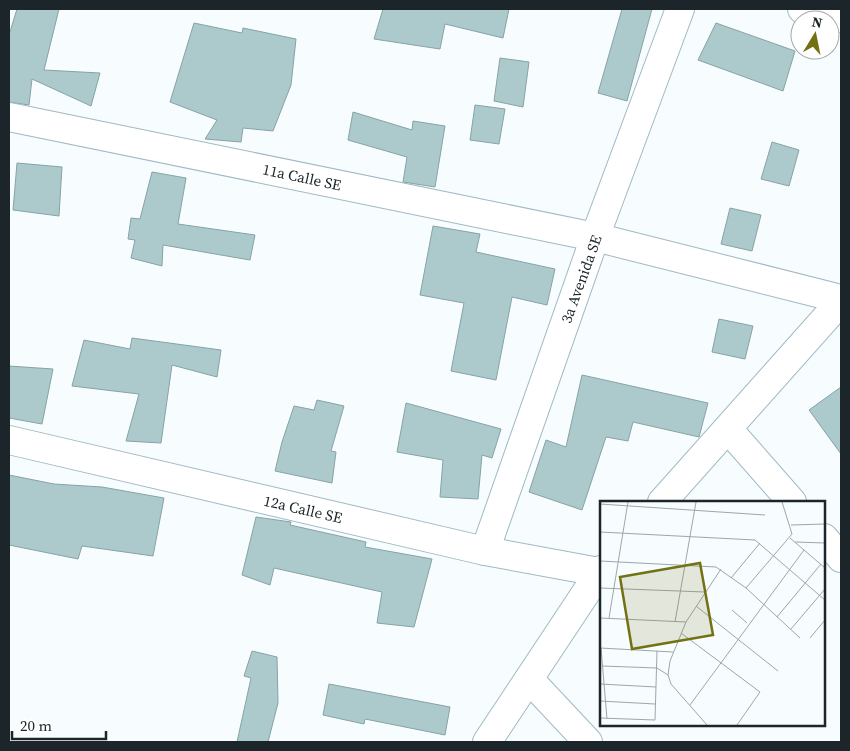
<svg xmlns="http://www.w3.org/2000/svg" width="850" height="751" font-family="'Source Serif 4',serif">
	<rect width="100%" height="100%" fill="#f7fcfe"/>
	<g fill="#acc9cc" stroke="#87a3a5">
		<polygon points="17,9 59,9 44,70 100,73 91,106 32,79 29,105 9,102 9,35"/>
		<polygon points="383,9 509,9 503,38 445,24 440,49 374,39"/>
		<polygon points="622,9 652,9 627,101 598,93"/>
		<polygon points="194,23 242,33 243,28 296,39 291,85 273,131 243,128 241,142 205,139 217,120 170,102"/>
		<polygon points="716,23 795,51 783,91 698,60"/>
		<polygon points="500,58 529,62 523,107 494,101"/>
		<polygon points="475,105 505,109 499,144 470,140"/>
		<polygon points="353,112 412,130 413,121 445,126 435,187 403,182 407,157 348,140"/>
		<polygon points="772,142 799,150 789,186 761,179"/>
		<polygon points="17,163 62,167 59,216 13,210"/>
		<polygon points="152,172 186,178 178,224 255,235 250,260 163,245 162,266 131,258 135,240 128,239 131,218 140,219"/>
		<polygon points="730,208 761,215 752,251 721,244"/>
		<polygon points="433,226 480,234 476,252 555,269 547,305 512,297 496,380 451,371 464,303 420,295"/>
		<polygon points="719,319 753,326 745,359 712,352"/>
		<polygon points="132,338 221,350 217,377 172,365 161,443 126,441 139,394 72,386 84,340 130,349"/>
		<polygon points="9,366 53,369 42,424 9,418"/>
		<polygon points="582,375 708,403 699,437 633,422 628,441 606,437 582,510 529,492 546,440 566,447"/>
		<polygon points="841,387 841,454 809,410"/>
		<polygon points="317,400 344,406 331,451 336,452 332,483 275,471 282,442 294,406 314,410"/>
		<polygon points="406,403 501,429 492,458 482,455 478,499 440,497 443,460 397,452"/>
		<polygon points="9,475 54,484 102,487 164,498 153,556 82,546 78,559 9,545"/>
		<polygon points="256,517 291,522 290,525 366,542 365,547 432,559 414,627 377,623 382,592 274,568 270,585 242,575"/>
		<polygon points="252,651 277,657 278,703 268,742 237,742 251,678 244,676"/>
		<polygon points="329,684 450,707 445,735 365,719 364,724 323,715"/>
	</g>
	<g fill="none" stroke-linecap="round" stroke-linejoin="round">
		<defs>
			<g id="street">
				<polyline points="802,9 841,18"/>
				<polyline points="9,117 595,237 841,299"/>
				<polyline points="728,429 792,502"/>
				<polyline points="9,440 485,551 599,572"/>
				<polyline points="662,502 841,301"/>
				<polyline points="824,538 841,558"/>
				<polyline points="485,551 595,237 680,9"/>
				<polyline points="529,679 588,742"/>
				<polyline points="487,742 601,570"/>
			</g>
		</defs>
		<use href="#street" stroke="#a0b9c3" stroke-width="30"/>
		<use href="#street" stroke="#fff" stroke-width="28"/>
	</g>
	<g text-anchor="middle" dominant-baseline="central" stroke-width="4" stroke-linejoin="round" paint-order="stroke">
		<g font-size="15" fill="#1c262a" stroke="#fff">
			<text transform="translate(302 177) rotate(12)">11a Calle SE</text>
			<text transform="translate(581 279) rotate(-70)">3a Avenida SE</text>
			<text transform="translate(303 509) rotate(13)">12a Calle SE</text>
		</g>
	</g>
	<g transform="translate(600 501)">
		<rect width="225" height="225" fill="#f7fcfe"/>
		<path fill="none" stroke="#9fa6a9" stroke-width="1" d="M0,3L165,14M191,24L225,23M0,31L155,39L225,99M190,37L225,67M195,41L225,42M0,60L116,66L146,87L200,137M131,77L160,42M0,87L105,91M146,87L192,33L182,1M96,105L178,170M132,109L147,122M177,116L221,63M0,117L86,121M9,117L28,1M75,121L96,1M191,128L225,88M81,132L160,191L137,224M210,137L225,119M0,147L73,151M1,147L7,218M2,165L57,167L68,174M0,183L56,186M0,200L55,203M90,204L204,49M0,217L55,219L57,150M107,224L71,183L68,174L70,160L86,121L121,68"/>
		<path fill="#727114" fill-opacity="0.15" stroke="#727114" stroke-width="2.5" d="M100,62L113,134L32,148L20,76Z"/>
		<rect width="225" height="225" fill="none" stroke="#1c262a" stroke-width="2.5"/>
	</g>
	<rect width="850" height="751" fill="none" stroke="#1c262a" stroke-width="20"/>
	<g transform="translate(815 35) rotate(10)"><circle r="24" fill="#ffffff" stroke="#a4a8aa"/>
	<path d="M0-4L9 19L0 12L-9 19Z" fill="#727114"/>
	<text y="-8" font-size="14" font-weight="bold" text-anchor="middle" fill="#1c262a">N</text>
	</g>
	<path d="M12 731v8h94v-8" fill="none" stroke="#1c262a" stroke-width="2.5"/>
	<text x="20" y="731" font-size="15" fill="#1c262a" stroke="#ffffff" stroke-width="4" paint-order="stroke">20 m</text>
</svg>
